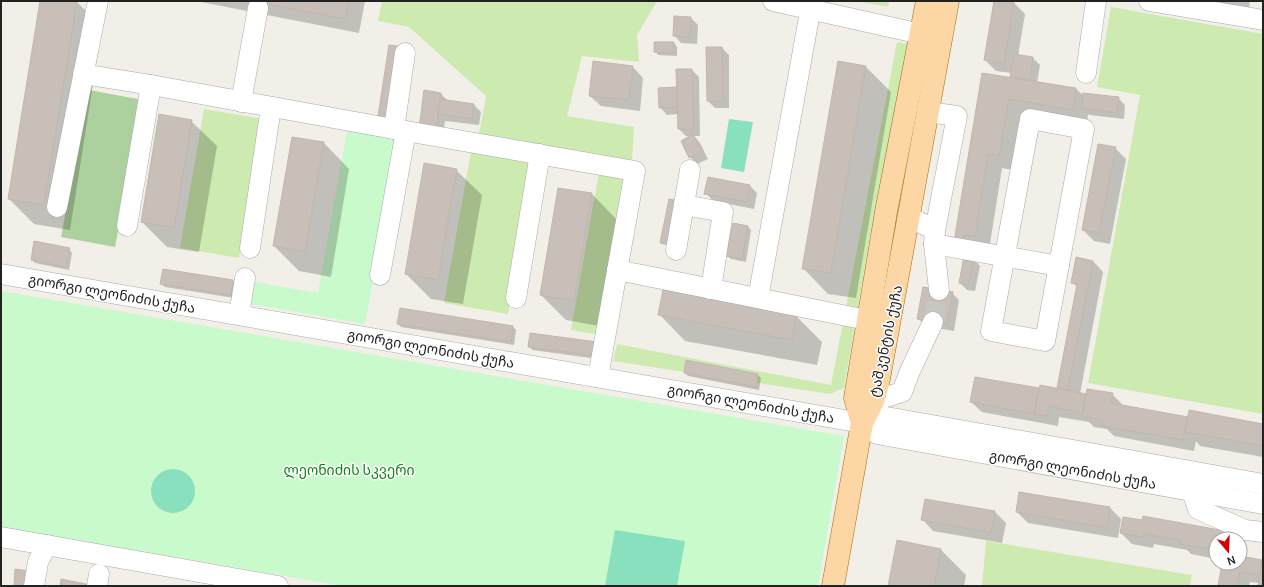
<svg xmlns="http://www.w3.org/2000/svg" width="1264" height="587" font-family="Manrope,'Noto Sans Georgian',sans-serif">
	<rect width="100%" height="100%" fill="#f2efe9"/>
	<g fill="#cdebb0">
		<polygon points="382,1 657,1 637,35 639,62 582,56 567,116 634,127 632,162 479,134 486,96 409,27 378,21"/>
		<polygon points="857,1 889,1 888,7"/>
		<polygon points="1111,7 1263,34 1263,414 1088,383 1140,95 1097,87"/>
		<polygon points="897,42 911,44 875,207 844,388 830,394 613,361 617,344 831,385"/>
		<polygon points="204,109 263,119 239,258 180,248"/>
		<polygon points="471,152 535,164 508,314 444,303"/>
		<polygon points="599,172 628,177 601,335 571,330"/>
		<polygon points="986,541 1192,575 1190,586 982,586"/>
	</g>
	<polygon fill="#add19e" points="89,90 143,100 115,247 61,237"/>
	<g fill="#c8facc">
		<polygon points="347,131 399,140 365,324 251,304 255,282 318,293"/>
		<polygon points="1,291 844,436 818,586 342,586 1,527"/>
	</g>
	<g fill="#88e0be">
		<polygon points="729,119 753,122 744,172 721,168"/>
		<circle cx="173" cy="491" r="22"/>
		<polygon points="615,530 685,541 677,586 605,586"/>
	</g>
	<g fill="#0003">
		<polygon points="41,1 77,2 102,27 70,230 34,224 9,199"/>
		<polygon points="196,1 365,1 359,33"/>
		<polygon points="995,1 1014,3 1025,14 1018,56 1033,58 1040,65 1037,83 1076,89 1084,96 1118,98 1125,105 1124,119 1090,115 1088,114 1087,123 1022,113 1013,170 1002,168 989,250 971,256 980,266 975,291 967,290 960,283 965,257 955,242 1013,79 1011,77 1012,73 996,71 985,60"/>
		<polygon points="1163,1 1250,1 1248,17"/>
		<polygon points="691,18 698,25 697,44 681,43 674,35"/>
		<polygon points="674,43 677,47 677,56 658,55 655,51"/>
		<polygon points="722,48 729,55 729,108 715,108 708,101"/>
		<polygon points="633,67 643,78 640,111 601,106 590,96"/>
		<polygon points="866,67 891,92 856,298 828,294 803,268"/>
		<polygon points="692,70 699,77 700,136 694,136 700,143 708,159 697,164 690,157 692,136 686,136 679,129 678,114 667,115 660,107 678,88"/>
		<polygon points="441,94 448,101 474,105 481,112 479,125 445,121 443,138 427,136"/>
		<polygon points="191,121 217,146 199,252 167,247 142,222"/>
		<polygon points="292,138 324,143 349,169 331,277 299,271 274,246"/>
		<polygon points="1115,148 1126,159 1110,244 1094,241 1083,230"/>
		<polygon points="456,170 482,195 463,304 431,299 406,274"/>
		<polygon points="750,186 757,193 754,209 713,201 706,193"/>
		<polygon points="592,194 617,220 599,326 566,320 541,295"/>
		<polygon points="733,224 748,227 751,230 746,262 731,259 727,256"/>
		<polygon points="69,249 72,253 69,270 35,263 32,260"/>
		<polygon points="1093,261 1103,272 1080,394 1087,395 1112,394 1123,405 1123,406 1187,418 1263,425 1263,457 1200,446 1196,441 1194,451 1114,436 1107,429 1094,427 1089,422 1059,417 1058,426 982,412 971,402 975,378 1040,389 1058,390 1077,287 1072,282"/>
		<polygon points="233,281 236,284 234,298 165,287 161,284"/>
		<polygon points="952,293 959,300 954,331 925,326 918,318"/>
		<polygon points="400,309 513,327 516,330 514,345 401,327 398,324"/>
		<polygon points="660,315 796,316 822,342 817,365 685,341"/>
		<polygon points="596,343 598,359 532,350 529,346"/>
		<polygon points="685,373 758,375 761,378 759,390 688,376"/>
		<polygon points="1020,494 1110,508 1121,519 1118,538 1028,523 1017,512"/>
		<polygon points="995,512 1006,523 1002,543 933,531 923,520"/>
		<polygon points="1224,531 1232,539 1216,539 1216,559 1191,554 1187,550 1154,544 1153,548 1132,544 1121,533"/>
		<polygon points="898,541 941,550 966,575 964,586 889,586"/>
		<polygon points="1240,557 1263,561 1263,586 1259,586 1259,583 1250,582 1249,586 1219,586 1223,563 1240,563"/>
	</g>
	<g fill="#c7bfb8" stroke="#c4b6ab">
		<polygon points="40,1 77,1 44,205 8,199"/>
		<polygon points="251,1 349,1 345,19"/>
		<polygon points="994,1 1014,2 1004,64 984,60"/>
		<polygon points="674,16 691,17 690,37 673,36"/>
		<polygon points="654,42 674,42 674,53 654,52"/>
		<polygon points="389,45 404,47 392,119 378,116"/>
		<polygon points="706,47 722,47 723,101 707,101"/>
		<polygon points="1014,54 1033,57 1030,80 1010,77"/>
		<polygon points="593,61 633,66 629,100 589,96"/>
		<polygon points="838,61 866,66 831,273 802,269"/>
		<polygon points="676,69 692,69 694,129 678,129"/>
		<polygon points="982,73 1076,88 1073,110 1009,99 999,156 988,154 975,237 964,235 963,244 954,242"/>
		<polygon points="677,87 677,107 659,108 658,88"/>
		<polygon points="424,90 441,93 436,132 419,129"/>
		<polygon points="1083,93 1119,97 1117,113 1081,108"/>
		<polygon points="440,99 474,104 472,119 438,114"/>
		<polygon points="159,114 192,120 174,228 141,222"/>
		<polygon points="693,134 702,151 689,158 681,141"/>
		<polygon points="292,137 324,142 305,252 273,246"/>
		<polygon points="1098,144 1116,147 1099,233 1082,230"/>
		<polygon points="424,163 457,169 438,280 405,274"/>
		<polygon points="708,177 750,185 747,202 704,194"/>
		<polygon points="558,188 592,193 574,301 540,295"/>
		<polygon points="669,199 683,202 673,246 660,243"/>
		<polygon points="733,223 748,226 742,259 726,256"/>
		<polygon points="34,241 70,248 66,267 31,260"/>
		<polygon points="964,256 974,258 968,285 959,283"/>
		<polygon points="1076,257 1093,261 1068,390 1057,388 1077,284 1071,283"/>
		<polygon points="163,269 233,280 231,295 160,284"/>
		<polygon points="923,287 953,292 947,324 917,319"/>
		<polygon points="663,290 797,315 792,340 658,315"/>
		<polygon points="400,308 513,326 511,342 397,324"/>
		<polygon points="530,333 597,342 595,356 528,347"/>
		<polygon points="686,360 758,374 756,387 684,373"/>
		<polygon points="975,377 1039,388 1034,414 970,402"/>
		<polygon points="1040,385 1086,394 1083,413 1049,406 1047,416 1034,414"/>
		<polygon points="1087,389 1113,393 1111,403 1188,417 1183,440 1102,426 1103,420 1082,417"/>
		<polygon points="1189,410 1263,424 1263,446 1185,432"/>
		<polygon points="1019,492 1110,507 1107,528 1016,512"/>
		<polygon points="925,499 995,511 991,533 921,520"/>
		<polygon points="1143,516 1225,531 1223,539 1216,539 1216,550 1179,544 1180,540 1143,534 1142,537 1120,533 1123,517 1142,520"/>
		<polygon points="897,540 941,549 934,586 888,586"/>
		<polygon points="1240,556 1262,560 1260,575 1240,572 1237,586 1218,586 1222,563 1240,563"/>
		<polygon points="1262,560 1263,586 1258,586 1260,575"/>
		<polygon points="15,569 30,571 29,586 14,586"/>
		<polygon points="61,579 91,585 91,586 60,586"/>
	</g>
	<g fill="none" stroke-linecap="round" stroke-linejoin="round">
		<polyline stroke="#c8c6c1" stroke-width="20" stroke-dasharray="20 10" stroke-linecap="butt" points="933,322 939,290"/>
		<defs>
			<g id="minor">
				<polyline points="773,1 921,34"/>
				<polyline points="1149,1 1263,20"/>
				<polyline points="1086,73 1096,1"/>
				<polyline points="83,74 151,85 394,129 635,171 598,377"/>
				<polyline points="241,102 258,8"/>
				<polygon points="1030,119 1084,129 1045,341 991,331"/>
				<polyline points="394,129 405,53"/>
				<polyline points="684,205 723,212 711,289"/>
				<polyline points="57,207 98,1"/>
				<polyline points="909,217 935,230 957,116 928,112"/>
				<polyline points="127,226 151,85"/>
				<polyline points="935,232 934,244 939,290"/>
				<polyline points="934,244 1059,266"/>
				<polyline points="250,248 271,107"/>
				<polyline points="676,250 690,170"/>
				<polyline points="617,270 867,320"/>
				<polyline points="1,274 862,423 877,434 1263,504"/>
				<polyline points="380,275 406,131"/>
				<polyline points="516,298 540,154"/>
				<polyline points="758,298 812,1"/>
				<polyline points="239,315 245,278"/>
				<polyline points="873,401 902,392 910,371 933,322"/>
				<polyline points="862,423 881,416 1263,484"/>
				<polyline points="1192,480 1192,491 1198,509 1245,530 1263,532"/>
				<polyline points="1,537 278,586"/>
				<polyline points="34,586 38,562 47,545"/>
				<polyline points="97,586 99,574"/>
			</g>
			<g id="major">
				<polyline points="862,423 855,398 886,212 927,1"/>
				<polyline points="833,586 862,423 873,401 878,384 948,1"/>
			</g>
		</defs>
		<use href="#minor" stroke="#a9a9a9" stroke-width="21"/>
		<use href="#major" stroke="#a06b00" stroke-width="23"/>
		<use href="#minor" stroke="#fff" stroke-width="20"/>
		<use href="#major" stroke="#fcd6a4" stroke-width="22"/>
	</g>
	<g text-anchor="middle" dominant-baseline="central" stroke-width="3" stroke-linejoin="round" paint-order="stroke">
		<g font-size="14" fill="#222" stroke="#fff">
			<text transform="translate(112 293) rotate(10)">გიორგი ლეონიძის ქუჩა</text>
			<text transform="translate(885 341) rotate(-78)">ტაშკენტის ქუჩა</text>
			<text transform="translate(431 348) rotate(10)">გიორგი ლეონიძის ქუჩა</text>
			<text transform="translate(751 403) rotate(10)">გიორგი ლეონიძის ქუჩა</text>
			<text transform="translate(1073 469) rotate(10)">გიორგი ლეონიძის ქუჩა</text>
		</g>
		<g font-size="14" fill="#0c8416" stroke="#fff">
			<text x="349" y="469">ლეონიძის სკვერი</text>
		</g>
	</g>
	<rect width="1264" height="587" fill="none" stroke="#222222" stroke-width="4"/>
	<g transform="translate(1228 551) rotate(161)"><circle r="19" fill="#ffffff" stroke="#a7a7a7"/>
	<path d="M0-3L7 15L0 10L-7 15Z" fill="#d40000"/>
	<text y="-6" font-size="11" font-weight="bold" text-anchor="middle" fill="#222222">N</text>
	</g>
</svg>
